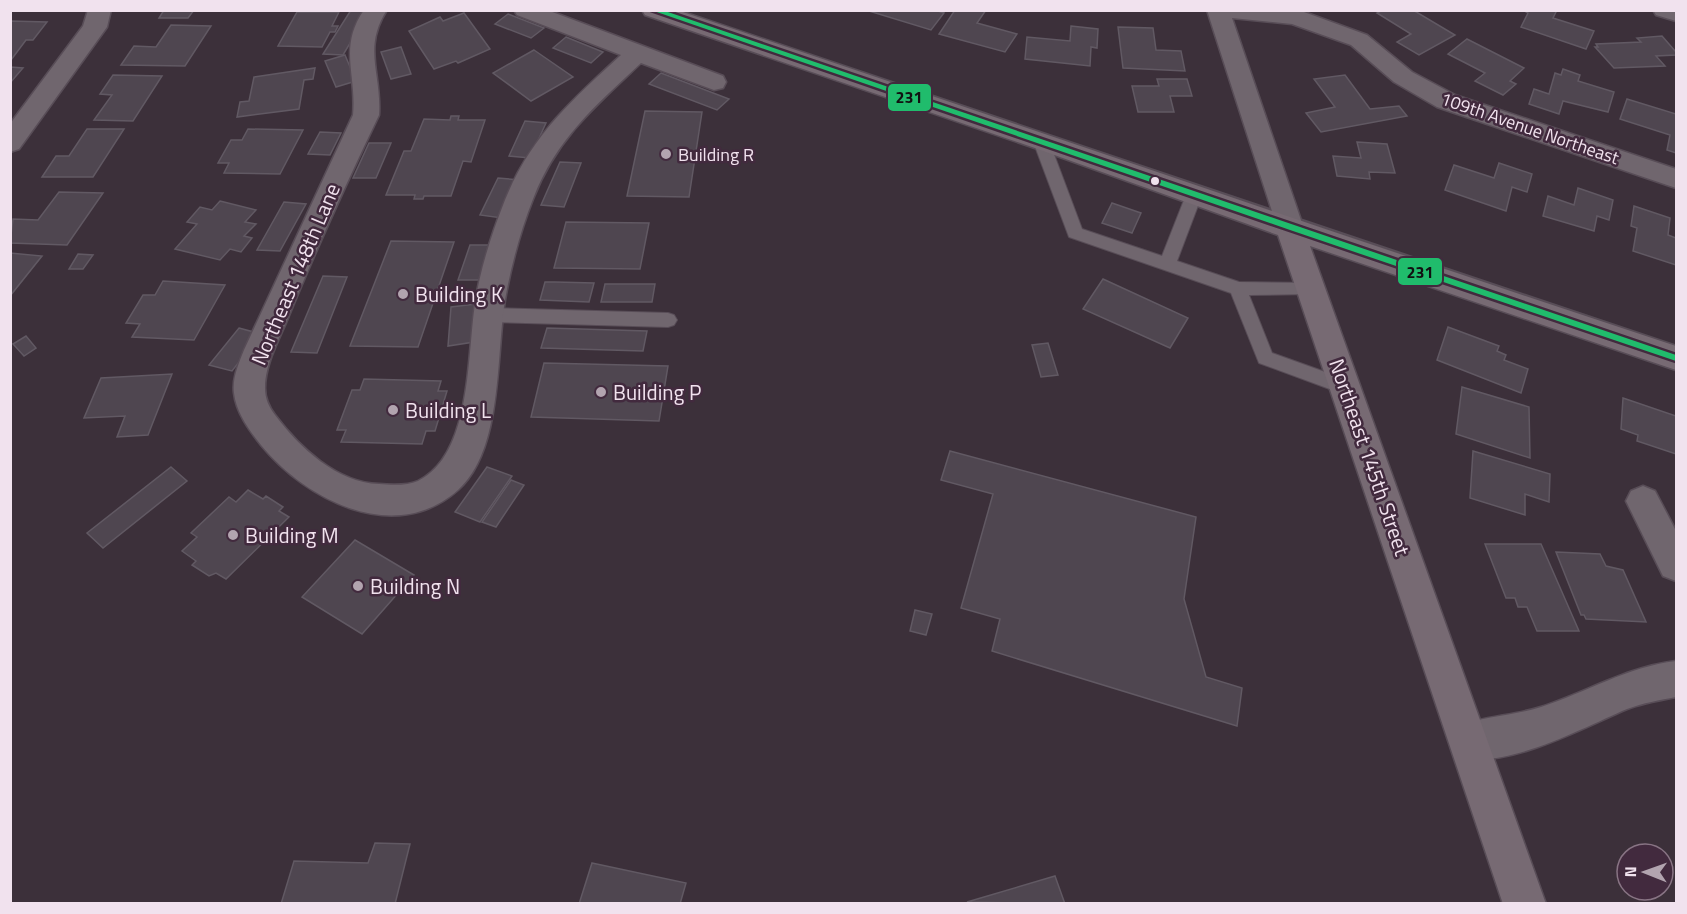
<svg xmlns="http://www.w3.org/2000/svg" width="1687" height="914" font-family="'Titillium Web',sans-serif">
	<rect width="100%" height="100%" fill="#3c303a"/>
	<g fill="#4f4650" stroke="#615963" stroke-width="1.5">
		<polygon points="164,10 194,10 188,18 159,18"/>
		<polygon points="351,10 370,10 343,55 323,54"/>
		<polygon points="935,10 944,13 931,30 869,11"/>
		<polygon points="955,10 986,10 977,23 1017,34 1005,52 939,34"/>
		<polygon points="1383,10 1413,10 1455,35 1419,55 1397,42 1411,34 1377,13"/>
		<polygon points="1557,10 1553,18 1594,31 1586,49 1521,27 1528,13 1523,10"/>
		<polygon points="297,12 339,12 332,26 338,26 335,32 330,32 322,47 278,46"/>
		<polygon points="464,13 490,49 458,63 456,61 434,69 409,31 440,17 443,21"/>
		<polygon points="508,14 544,28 531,38 495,24"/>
		<polygon points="10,21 47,22 33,40 26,40 11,60"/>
		<polygon points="171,25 211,26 185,66 121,65 134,46 156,47"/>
		<polygon points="1071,26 1098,29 1097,48 1091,47 1090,66 1025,59 1027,37 1070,41"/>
		<polygon points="1118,27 1153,28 1156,50 1181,51 1185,71 1123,68"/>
		<polygon points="1662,36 1676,52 1676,55 1656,56 1665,66 1614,68 1595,47 1598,47 1596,44 1641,42 1637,38"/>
		<polygon points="566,37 603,52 591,63 553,48"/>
		<polygon points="1467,39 1524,68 1510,81 1516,84 1503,95 1475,81 1485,73 1448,54"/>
		<polygon points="401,47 411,74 391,79 381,52"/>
		<polygon points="534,50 573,77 531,101 493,73"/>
		<polygon points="345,55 356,81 336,87 325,61"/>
		<polygon points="10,67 23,68 10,83"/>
		<polygon points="315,68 313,79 304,80 299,109 237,117 240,102 249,101 254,77"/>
		<polygon points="1563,69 1580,75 1578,81 1614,92 1608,112 1563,101 1559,114 1529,104 1534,89 1549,94 1555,73 1561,75"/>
		<polygon points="661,73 729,99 717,110 649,84"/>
		<polygon points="113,75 162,76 133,121 94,120 112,95 100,94"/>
		<polygon points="1345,75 1370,109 1399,106 1407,116 1321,132 1306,113 1335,107 1314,79"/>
		<polygon points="1157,79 1187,79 1192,96 1170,96 1174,112 1138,112 1132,86 1159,86"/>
		<polygon points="1627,99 1676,114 1676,153 1667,150 1670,135 1620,119"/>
		<polygon points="645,111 702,112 689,197 627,196"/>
		<polygon points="451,116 459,116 458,120 485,120 471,162 463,161 451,196 424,196 423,199 414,199 415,195 386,195 404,151 411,151 424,119 450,120"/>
		<polygon points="525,121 546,123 530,158 509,156"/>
		<polygon points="87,129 124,129 93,177 42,177 56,156 69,156"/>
		<polygon points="248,129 303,130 280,174 224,173 229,163 218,163 231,140 242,140"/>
		<polygon points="320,132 341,133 330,155 308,154"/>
		<polygon points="1357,142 1387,144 1395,173 1369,172 1370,179 1337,176 1333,156 1361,158"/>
		<polygon points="369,143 391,143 376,178 353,178"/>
		<polygon points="560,162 581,163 564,207 541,205"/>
		<polygon points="1499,163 1532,174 1527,192 1512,187 1506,211 1445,190 1454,165 1494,178"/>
		<polygon points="498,178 520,180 502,218 480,215"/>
		<polygon points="1578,188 1613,200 1609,220 1597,216 1594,231 1543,216 1548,196 1574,205"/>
		<polygon points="59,192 103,193 67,245 10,243 13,219 38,220"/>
		<polygon points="220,201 256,210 245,222 256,224 244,236 252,238 241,252 230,249 220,260 175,249 197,224 187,222 200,207 212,210"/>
		<polygon points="284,202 306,204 280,251 257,250"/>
		<polygon points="1112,203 1141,213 1132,233 1102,223"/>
		<polygon points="1634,206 1670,218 1668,235 1676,238 1676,265 1633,251 1637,228 1631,226"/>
		<polygon points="566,222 649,223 640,269 554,268"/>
		<polygon points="391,241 454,242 418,347 350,346"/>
		<polygon points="470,245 494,245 483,280 458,280"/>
		<polygon points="10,253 42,256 10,296"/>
		<polygon points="78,254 93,255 83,269 69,269"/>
		<polygon points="323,276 347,277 317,353 291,352"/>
		<polygon points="1103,279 1188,318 1170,348 1083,309"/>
		<polygon points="163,281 225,285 194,340 132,337 140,324 126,323 143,295 155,295"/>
		<polygon points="545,282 555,282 594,283 589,302 540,300"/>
		<polygon points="605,284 655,284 652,302 601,302"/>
		<polygon points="476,304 474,342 448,346 451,307"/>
		<polygon points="1448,327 1499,346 1497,351 1506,355 1504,360 1528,369 1521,393 1437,360"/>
		<polygon points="239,328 261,334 232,371 209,365"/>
		<polygon points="547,328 647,331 643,351 541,348"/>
		<polygon points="26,336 36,348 24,356 13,344"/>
		<polygon points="1048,343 1058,375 1041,377 1032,345"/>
		<polygon points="544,363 668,366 659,421 531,417"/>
		<polygon points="172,374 148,435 117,437 125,416 84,418 101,378"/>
		<polygon points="364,379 441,381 438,391 447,391 435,431 426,431 422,444 341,442 346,430 337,430 352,390 360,390"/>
		<polygon points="1462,387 1529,407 1530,458 1456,434"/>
		<polygon points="1623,398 1676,416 1676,454 1637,441 1638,435 1621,429"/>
		<polygon points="950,451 1196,517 1184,599 1206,677 1242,688 1237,726 992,651 1000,619 961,608 993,494 941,480"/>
		<polygon points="1473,451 1550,474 1549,502 1525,494 1525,515 1470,498"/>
		<polygon points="171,467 187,481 103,548 87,533"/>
		<polygon points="487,467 512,476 480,522 455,512"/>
		<polygon points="511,480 524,485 496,527 482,522"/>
		<polygon points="248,490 263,499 266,496 283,507 279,511 289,517 226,579 216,573 209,576 192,565 196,561 182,551 197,537 191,533 229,497 236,502"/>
		<polygon points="355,540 414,575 362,634 302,597"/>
		<polygon points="1485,544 1541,544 1579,631 1537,631 1527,607 1518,607 1515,598 1506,598"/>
		<polygon points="1556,552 1600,554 1606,566 1623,570 1646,622 1586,619 1584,615 1581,615"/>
		<polygon points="915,610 932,614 926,635 910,631"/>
		<polygon points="375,843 410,844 395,904 281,904 294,861 368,863"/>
		<polygon points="592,863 686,883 680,904 579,904"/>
		<polygon points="1055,876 1065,904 967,902"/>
	</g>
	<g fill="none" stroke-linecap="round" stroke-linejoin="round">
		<defs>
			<g id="lane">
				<polygon points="1041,136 1049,141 1082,229 1162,256 1186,195 1194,189 1202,195 1177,261 1239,282 1317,283 1320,288 1317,293 1311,294 1249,295 1272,353 1353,382 1355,387 1353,392 1346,395 1259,363 1231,293 1069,237 1033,141"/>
				<polygon points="489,308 668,313 674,315 677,320 674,325 668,327 489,322 483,320 480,315 483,310"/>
			</g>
			<g id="street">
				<polygon points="88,10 111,10 107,27 19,149 10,152 10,124 83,26"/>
				<path d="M364,10H387C362,48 382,74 379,115C347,182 316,249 288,318C279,340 265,364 265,388C265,399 269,407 275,415C299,447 337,483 379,484C391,485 407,486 418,481C472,455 467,355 475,304C480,269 492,233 505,200C531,136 571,101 621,55L517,15L514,10H547L723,76L726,82L723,88L714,90L641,63C595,106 556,139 533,199C520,232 511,266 505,300C496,354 503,450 458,490C395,546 306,500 261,445C249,430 236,412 234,393C232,378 239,363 244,350L353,115C357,75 338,47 364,10Z"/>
				<polygon points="1207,10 1304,12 1367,35 1412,72 1455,95 1676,169 1676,188 1437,107 1394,82 1351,45 1292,24 1232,18 1304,229 1300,236 1290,239 1280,236"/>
				<polygon points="1653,10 1676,10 1676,21 1656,15"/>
				<polygon points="1643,486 1655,491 1676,531 1676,581 1663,576 1626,501 1631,491"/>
				<path d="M1676,661V697C1660,700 1643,703 1627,709C1584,727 1501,773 1456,755L1450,741L1456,727C1483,716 1513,716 1541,707C1587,692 1627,667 1676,661Z"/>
			</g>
			<path id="secondary" d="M642,10H677C1011,122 1343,236 1676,346V370L1310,246L1546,904H1503L1278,235L1032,147L645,15Z"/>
		</defs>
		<use href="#lane" stroke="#584d57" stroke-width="2"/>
		<use href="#street" stroke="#584d57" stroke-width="3"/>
		<use href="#secondary" stroke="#584d57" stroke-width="3"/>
		<use href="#lane" fill="#70666e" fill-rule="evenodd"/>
		<use href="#street" fill="#70666e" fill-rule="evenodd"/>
		<use href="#secondary" fill="#776a73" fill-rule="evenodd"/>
		<defs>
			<polygon id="bus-1" points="651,10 662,10 1676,355 1676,361 1290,230"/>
		</defs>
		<use href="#bus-1" stroke="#422a3e" stroke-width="5"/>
		<use href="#bus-1" fill="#20bc6c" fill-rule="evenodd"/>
	</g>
	<g fill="#b2a4af" stroke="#422a3e" stroke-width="2">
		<circle cx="666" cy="154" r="6"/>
		<circle cx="403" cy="294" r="6"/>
		<circle cx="601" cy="392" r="6"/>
		<circle cx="393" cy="410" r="6"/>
		<circle cx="233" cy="535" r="6"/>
		<circle cx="358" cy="586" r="6"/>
	</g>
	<circle fill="#f1e2ee" stroke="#422a3e" stroke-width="2" cx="1155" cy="181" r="5"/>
	<g text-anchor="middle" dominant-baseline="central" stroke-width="5" stroke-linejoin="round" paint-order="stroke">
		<g font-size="18" fill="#f1e2ee" stroke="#422a3e">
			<text transform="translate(1530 128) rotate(19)">109th Avenue Northeast</text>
		</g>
		<g font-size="18" fill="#f1e2ee" stroke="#422a3e" text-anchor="start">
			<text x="678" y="154">Building R</text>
		</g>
		<g font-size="21" fill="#f1e2ee" stroke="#422a3e">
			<text transform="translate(295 274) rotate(-67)">Northeast 148th Lane</text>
			<text transform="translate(1370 457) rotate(71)">Northeast 145th Street</text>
		</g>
		<g font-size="21" fill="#f1e2ee" stroke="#422a3e" text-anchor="start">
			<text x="415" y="294">Building K</text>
			<text x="613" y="392">Building P</text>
			<text x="405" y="410">Building L</text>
			<text x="245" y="535">Building M</text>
			<text x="370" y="586">Building N</text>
		</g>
	</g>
	<g stroke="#422a3e" stroke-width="2">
		<rect x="887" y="83" width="45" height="29" rx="6" fill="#20bc6c"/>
		<rect x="1397" y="257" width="46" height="29" rx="6" fill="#20bc6c"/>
	</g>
	<g font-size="16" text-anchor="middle" font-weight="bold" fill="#111">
		<text x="909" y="103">231</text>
		<text x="1420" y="278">231</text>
	</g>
	<rect width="1687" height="914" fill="none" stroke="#f1e2ee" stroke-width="24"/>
	<g transform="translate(1645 872) rotate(271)"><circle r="28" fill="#422a3e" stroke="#887484" stroke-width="1.5"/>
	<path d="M0-4.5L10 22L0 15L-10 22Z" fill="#b2a4af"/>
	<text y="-9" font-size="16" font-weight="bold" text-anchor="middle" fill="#f1e2ee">N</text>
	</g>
</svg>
